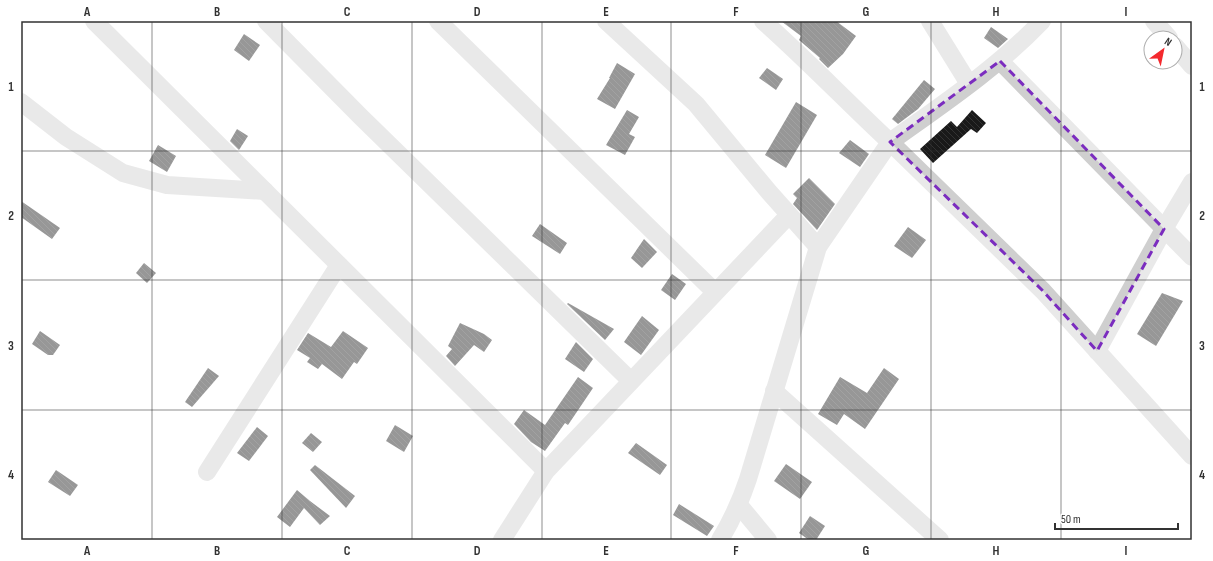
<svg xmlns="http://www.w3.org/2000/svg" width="1213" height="561" font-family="'Sofia Sans Condensed',sans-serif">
	<defs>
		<pattern id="building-back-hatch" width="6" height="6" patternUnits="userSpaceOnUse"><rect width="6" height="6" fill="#191919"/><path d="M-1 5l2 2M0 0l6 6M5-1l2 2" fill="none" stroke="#323232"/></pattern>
	</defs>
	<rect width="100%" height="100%" fill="#fff"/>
	<g fill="url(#building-back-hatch)">
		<polygon points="781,21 836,21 856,36 843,54 828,68 819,59 820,58 799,40 801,36"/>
		<polygon points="991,27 1008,39 998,48 984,38"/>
		<polygon points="244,34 260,45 249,61 234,50"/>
		<polygon points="617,63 635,74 615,109 597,99 610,78 609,78"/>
		<polygon points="767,68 783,79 776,90 759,78"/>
		<polygon points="924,80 935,89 918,109 898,124 892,119"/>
		<polygon points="796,102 817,115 786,168 765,155"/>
		<polygon points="627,110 639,117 629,134 635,137 625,155 606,145"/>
		<polygon points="972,110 986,123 977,133 971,129 933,163 920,149 951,121 957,127"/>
		<polygon points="237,129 248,136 239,150 230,141"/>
		<polygon points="850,140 869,154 860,167 839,153"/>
		<polygon points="158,145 176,156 167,172 149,161"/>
		<polygon points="809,178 835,204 817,230 793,204 797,198 793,194"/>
		<polygon points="21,201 60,228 52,239 21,217"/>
		<polygon points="540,224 567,243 560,254 532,236"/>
		<polygon points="908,227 926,240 912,258 894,246"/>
		<polygon points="644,239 657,252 642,268 631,258"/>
		<polygon points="144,263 156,273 147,283 136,273"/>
		<polygon points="672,274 686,284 675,300 661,290"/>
		<polygon points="1162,293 1183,301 1156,346 1137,334"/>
		<polygon points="568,303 614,329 605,340 567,304"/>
		<polygon points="642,316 659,330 641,355 624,342"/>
		<polygon points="460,323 484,334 492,340 484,352 474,345 455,366 446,356 452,349 448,346"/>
		<polygon points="40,331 60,345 53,355 48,355 32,344"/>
		<polygon points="343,331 368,348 357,364 354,362 342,379 322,364 318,369 307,362 310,358 297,350 308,333 331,347"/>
		<polygon points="576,342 593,359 584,372 565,359"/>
		<polygon points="208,368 219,376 192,407 185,402"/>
		<polygon points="884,368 899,379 865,429 844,414 837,425 818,414 840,377 867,393"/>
		<polygon points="578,377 593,388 568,425 565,423 545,451 531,442 514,424 524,410 545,425"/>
		<polygon points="395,425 413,436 404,452 386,441"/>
		<polygon points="257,427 268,436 249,461 237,453"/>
		<polygon points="311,433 322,442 313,452 302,443"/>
		<polygon points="636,443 667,465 660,475 628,453"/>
		<polygon points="786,464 812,482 800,499 774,481"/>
		<polygon points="315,465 355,496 346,508 310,470"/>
		<polygon points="56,470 78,485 70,496 48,482"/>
		<polygon points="297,490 310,501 330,516 320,525 304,508 290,527 277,517"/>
		<polygon points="679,504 714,526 707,536 673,515"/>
		<polygon points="810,516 825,526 816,540 809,540 799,533"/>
	</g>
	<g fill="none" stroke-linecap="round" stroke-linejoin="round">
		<g stroke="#cfcfcf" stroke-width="18">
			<polyline points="94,21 546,471"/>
			<polyline points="266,21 361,117 631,381"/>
			<polyline points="438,21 715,292"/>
			<polyline points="606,21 696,104 769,192 818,247"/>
			<path d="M763,21C807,60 847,102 890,142C943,104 997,68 1042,21"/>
			<polyline points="930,21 969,84"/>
			<polyline points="1154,21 1169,38"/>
			<polyline points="1175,46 1192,66"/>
			<polyline points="1000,61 1192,257"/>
			<polyline points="21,102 66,137 123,173 167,185 265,191"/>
			<polyline points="1097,351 1164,229 1192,182"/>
			<polyline points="774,391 940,540"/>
			<polyline points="207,472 339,265"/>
			<polyline points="739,505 768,540"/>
			<polyline points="502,540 546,471 789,215"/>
			<path d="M720,540C732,520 741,500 748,479L818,247L890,142L1043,291L1192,456"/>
		</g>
	</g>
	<path d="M0 0H1213V561H0ZM1000,61L1164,229L1097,351L1043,291L890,142Z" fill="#fff" fill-opacity=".55" fill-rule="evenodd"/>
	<path fill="none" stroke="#7b2cbf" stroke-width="3" stroke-dasharray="8 5" stroke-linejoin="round" d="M1000,61L1164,229L1097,351L1043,291L890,142Z"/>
	<path fill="none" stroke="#323232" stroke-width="1" stroke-opacity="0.55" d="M152,21V540M282,21V540M412,21V540M542,21V540M671,21V540M801,21V540M931,21V540M1061,21V540M21,151H1192M21,280H1192M21,410H1192"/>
	<rect width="1213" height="561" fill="none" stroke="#ffffff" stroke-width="44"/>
	<g transform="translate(1163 50) rotate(33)"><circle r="19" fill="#ffffff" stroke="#adadad"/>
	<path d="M0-3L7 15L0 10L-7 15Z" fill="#f4292e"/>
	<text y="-6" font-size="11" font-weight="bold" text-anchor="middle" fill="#323232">N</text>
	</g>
	<path d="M1055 523v6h123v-6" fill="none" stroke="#323232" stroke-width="2"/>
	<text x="1061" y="523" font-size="12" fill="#323232" stroke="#ffffff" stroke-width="3" paint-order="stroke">50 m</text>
	<rect x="22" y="22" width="1169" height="517" fill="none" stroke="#323232" stroke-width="1.5"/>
	<g font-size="13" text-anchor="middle" font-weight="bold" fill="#323232">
		<text x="87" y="16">A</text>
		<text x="217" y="16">B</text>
		<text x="347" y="16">C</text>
		<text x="477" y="16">D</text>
		<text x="606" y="16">E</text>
		<text x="736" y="16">F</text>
		<text x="866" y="16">G</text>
		<text x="996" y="16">H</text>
		<text x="1126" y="16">I</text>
		<text x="11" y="91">1</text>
		<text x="1202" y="91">1</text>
		<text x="11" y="220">2</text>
		<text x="1202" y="220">2</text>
		<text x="11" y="350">3</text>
		<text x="1202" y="350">3</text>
		<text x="11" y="479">4</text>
		<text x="1202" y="479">4</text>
		<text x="87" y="555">A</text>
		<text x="217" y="555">B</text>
		<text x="347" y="555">C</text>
		<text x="477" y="555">D</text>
		<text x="606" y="555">E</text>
		<text x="736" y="555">F</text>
		<text x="866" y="555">G</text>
		<text x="996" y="555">H</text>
		<text x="1126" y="555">I</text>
	</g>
</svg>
